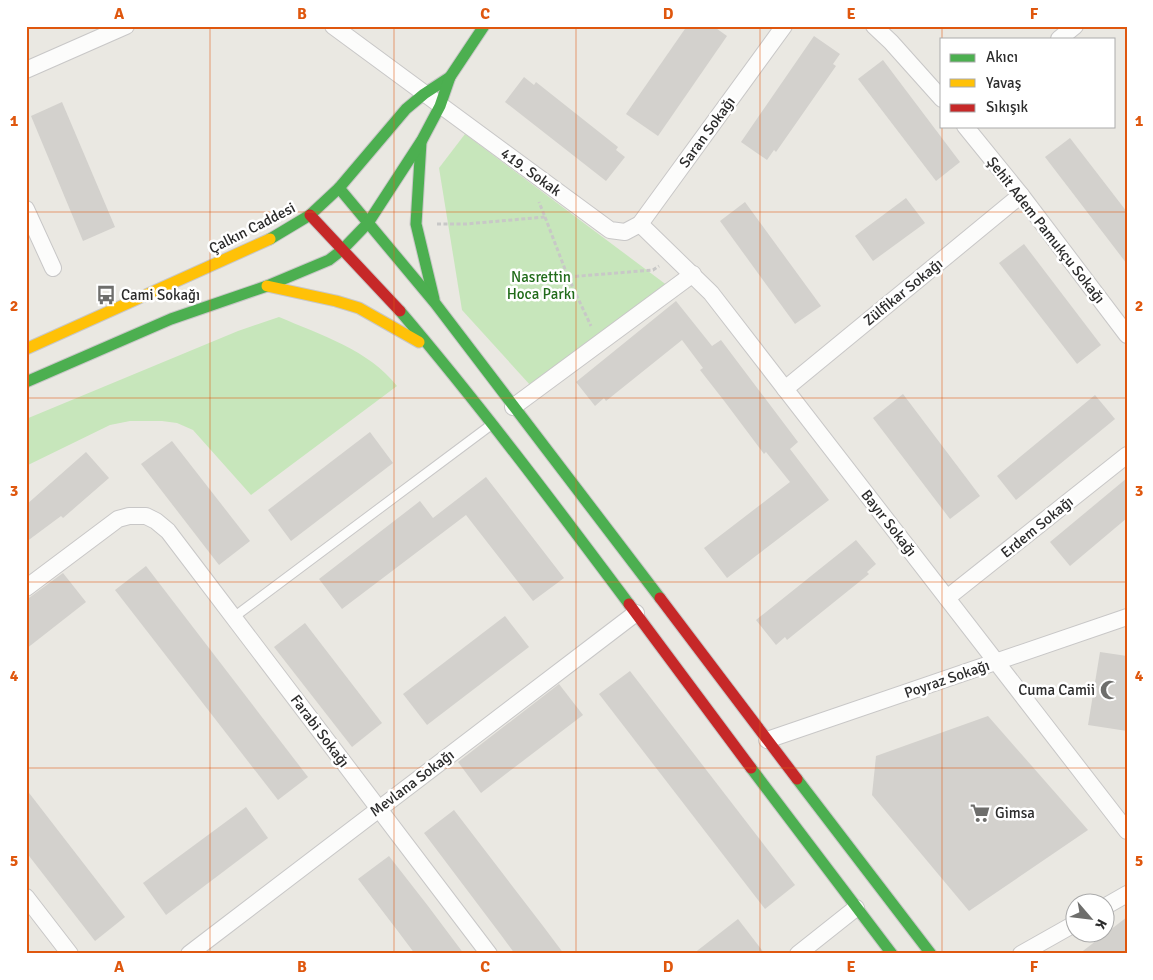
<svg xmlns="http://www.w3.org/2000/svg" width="1153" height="980" font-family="Signika,sans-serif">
	<rect width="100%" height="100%" fill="#eae8e2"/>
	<g fill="#c7e6bb">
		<polygon points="465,134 668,286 531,386 462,310 439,168"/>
		<path d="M279,317C321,335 369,350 397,386L251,495L193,430L177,423L162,421H130L110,425L26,466V419L238,331Z"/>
	</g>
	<g fill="#d3d1cd">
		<polygon points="687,26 713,26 727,36 658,136 626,114"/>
		<polygon points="814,36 840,54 833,64 836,66 776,152 774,150 767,160 741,142"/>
		<polygon points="883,60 960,162 936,181 858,79"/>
		<polygon points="524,77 534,85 536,82 618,147 616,150 625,157 606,181 505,102"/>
		<polygon points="62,102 115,227 83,241 31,116"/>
		<polygon points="1070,138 1127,212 1127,264 1045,157"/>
		<polygon points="906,198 925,223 873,261 855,236"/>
		<polygon points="745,202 821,306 795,324 720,221"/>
		<polygon points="1024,244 1101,345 1077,364 999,263"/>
		<polygon points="676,301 712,346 721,340 798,442 790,449 829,500 727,578 704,548 790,482 766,452 764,454 725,402 700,370 703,368 682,340 606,401 604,398 595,406 576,382"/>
		<polygon points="903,394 980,496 950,519 873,418"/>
		<polygon points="1095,395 1115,419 1016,500 997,476"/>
		<polygon points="370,432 393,463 291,541 268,510"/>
		<polygon points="172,441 250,541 219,565 141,464"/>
		<polygon points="86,452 109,478 63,518 61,516 26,542 26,505"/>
		<polygon points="486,477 564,578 533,601 466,515 342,609 319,579 420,501 433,518"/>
		<polygon points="1127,478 1127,518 1070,566 1050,542"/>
		<polygon points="856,540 876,564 867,572 869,574 787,640 785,637 776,645 756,620"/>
		<polygon points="146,566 308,777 278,800 115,590"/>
		<polygon points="63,573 86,602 26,649 26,600"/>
		<polygon points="505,616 529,647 427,725 403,694"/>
		<polygon points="305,623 382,723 352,747 274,647"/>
		<polygon points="1100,652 1127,656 1127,731 1088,725"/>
		<polygon points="630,671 795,885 765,909 599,694"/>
		<polygon points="559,684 583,715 481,793 458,762"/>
		<polygon points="988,716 1088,830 969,911 872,795 876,756"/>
		<polygon points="26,789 125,917 95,941 26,852"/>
		<polygon points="246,807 268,838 166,915 143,883"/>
		<polygon points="454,810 543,926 564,954 515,954 501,935 424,833"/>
		<polygon points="389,856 428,906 464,954 415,954 397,930 358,879"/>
		<polygon points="1127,917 1127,954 1079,954"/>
		<polygon points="738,919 765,954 693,954"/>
	</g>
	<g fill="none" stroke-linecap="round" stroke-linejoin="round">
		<defs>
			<polyline id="lane" points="234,617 491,425"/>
			<g id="street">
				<polyline points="333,26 610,230 625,232 640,224 784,26"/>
				<polyline points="874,26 891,42 942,99"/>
				<polyline points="1059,39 1075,26"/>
				<polyline points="26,70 126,26"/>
				<polyline points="965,126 1021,195 1127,335"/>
				<polyline points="26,209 53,268"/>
				<polyline points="640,224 711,293 1127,831"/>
				<polyline points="785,389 1021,195"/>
				<polyline points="513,407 693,274"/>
				<polyline points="26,588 118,519 129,516 146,516 156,521 168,531 489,954"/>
				<polyline points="947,598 1127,455"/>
				<polyline points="767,740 1127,617"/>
				<polyline points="26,897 70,954"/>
				<polyline points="1106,906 1127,894"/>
				<polyline points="189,954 636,613"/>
				<polyline points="798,954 856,908"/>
				<polyline points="1021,954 1076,923"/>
			</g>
			<g id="fast">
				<polyline points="421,142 416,224 434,299"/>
				<polyline points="339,188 435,303 660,598"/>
				<polyline points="270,239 310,215 339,188 406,109 424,94 450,77"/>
				<path d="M400,311C480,405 555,505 629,604"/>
				<polyline points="26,382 171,319 267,286 329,260 342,250 368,223 422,140 440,106 450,77 484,26"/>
				<polyline points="751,768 892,954"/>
				<polyline points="797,779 931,954"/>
			</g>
			<g id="slow">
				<polyline points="267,286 336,301 359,308 419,342"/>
				<polyline points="26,349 270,239"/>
			</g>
			<g id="jam">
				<polyline points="310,215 400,311"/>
				<polyline points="660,598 797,779"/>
				<polyline points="629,604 751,768"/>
			</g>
		</defs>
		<use href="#lane" stroke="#c8c7c7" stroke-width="11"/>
		<use href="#street" stroke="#c8c7c7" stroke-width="18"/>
		<use href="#fast" stroke="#c8c7c7" stroke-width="13"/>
		<use href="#slow" stroke="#c8c7c7" stroke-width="13"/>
		<use href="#jam" stroke="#c8c7c7" stroke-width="13"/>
		<g stroke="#c8c8c7" stroke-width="3" stroke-dasharray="4 2.5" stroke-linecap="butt">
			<polyline points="545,217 568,277 653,270 659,266"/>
			<polyline points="437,224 466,224 545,217 539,202"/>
			<polyline points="568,277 591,326"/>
		</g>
		<use href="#lane" stroke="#fcfcfb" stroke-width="9"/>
		<use href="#street" stroke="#fcfcfb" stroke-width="16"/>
		<use href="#fast" stroke="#4caf50" stroke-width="11"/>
		<use href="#slow" stroke="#ffc107" stroke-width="11"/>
		<use href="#jam" stroke="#c62828" stroke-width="11"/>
	</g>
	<path fill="none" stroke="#df570e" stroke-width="1" stroke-opacity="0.55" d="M210,26V954M394,26V954M576,26V954M760,26V954M942,26V39M942,126V954M26,212H1127M26,398H1127M26,582H1127M26,768H1127"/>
	<defs>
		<symbol id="bus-bare" viewBox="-9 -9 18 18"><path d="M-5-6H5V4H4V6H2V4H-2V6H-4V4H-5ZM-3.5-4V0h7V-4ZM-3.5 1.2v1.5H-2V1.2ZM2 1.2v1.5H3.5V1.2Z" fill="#6e6e6c" stroke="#fff" stroke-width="2.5" paint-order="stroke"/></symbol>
		<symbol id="mosque-bare" viewBox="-9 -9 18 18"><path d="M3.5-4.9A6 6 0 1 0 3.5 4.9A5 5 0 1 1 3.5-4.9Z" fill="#6e6e6c" stroke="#fff" stroke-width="2.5" paint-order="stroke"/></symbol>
		<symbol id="supermarket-bare" viewBox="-9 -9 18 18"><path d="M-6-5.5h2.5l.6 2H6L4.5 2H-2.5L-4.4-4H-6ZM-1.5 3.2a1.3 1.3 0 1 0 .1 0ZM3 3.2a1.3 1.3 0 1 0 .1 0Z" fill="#6e6e6c" stroke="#fff" stroke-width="2.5" paint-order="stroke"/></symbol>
	</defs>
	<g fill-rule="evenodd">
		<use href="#bus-bare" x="92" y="281" width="28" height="28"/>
		<use href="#mosque-bare" x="1096" y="676" width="28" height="28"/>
		<use href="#supermarket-bare" x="966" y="799" width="28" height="28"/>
	</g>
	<g text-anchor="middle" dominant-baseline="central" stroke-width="5" stroke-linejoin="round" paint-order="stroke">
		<g font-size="15" fill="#2c2c2c" stroke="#fff">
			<text transform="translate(707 132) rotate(-54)">Saran Sokağı</text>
			<text transform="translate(531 172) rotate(36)">419. Sokak</text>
			<text transform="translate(252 228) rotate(-27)">Çalkın Caddesi</text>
			<text transform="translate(1046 230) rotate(52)">Şehit Adem Pamukçu Sokağı</text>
			<text transform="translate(903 292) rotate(-39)">Zülfikar Sokağı</text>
			<text transform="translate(889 523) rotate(52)">Bayır Sokağı</text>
			<text transform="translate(1037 527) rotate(-39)">Erdem Sokağı</text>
			<text transform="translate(947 679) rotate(-19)">Poyraz Sokağı</text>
			<text transform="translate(320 731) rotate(53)">Farabi Sokağı</text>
			<text transform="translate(412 783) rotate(-37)">Mevlana Sokağı</text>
		</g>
		<g font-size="15" fill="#216b1a" stroke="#fff">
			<text x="541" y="277">Nasrettin<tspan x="541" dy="17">Hoca Parkı</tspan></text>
		</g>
		<g font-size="15" fill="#2c2c2c" stroke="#fff" text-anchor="start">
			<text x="121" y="295">Cami Sokağı</text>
			<text x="1095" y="690" text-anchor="end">Cuma Camii</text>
			<text x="995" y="813">Gimsa</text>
		</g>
	</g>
	<rect width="1153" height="980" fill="none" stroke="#ffffff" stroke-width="55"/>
	<rect x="940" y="38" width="175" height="90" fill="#ffffff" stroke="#ababab"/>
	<rect x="950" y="54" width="25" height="8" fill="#4caf50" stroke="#ababab"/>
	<text x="986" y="62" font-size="15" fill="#2c2c2c">Akıcı</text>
	<rect x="950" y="79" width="25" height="8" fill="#ffc107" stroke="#ababab"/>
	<text x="986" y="88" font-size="15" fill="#2c2c2c">Yavaş</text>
	<rect x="950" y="104" width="25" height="8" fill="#c62828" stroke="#ababab"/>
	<text x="986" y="112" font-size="15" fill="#2c2c2c">Sıkışık</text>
	<g transform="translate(1090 918) rotate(118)"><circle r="24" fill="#ffffff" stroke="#ababab"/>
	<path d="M0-4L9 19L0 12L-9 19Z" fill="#6e6e6c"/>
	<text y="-8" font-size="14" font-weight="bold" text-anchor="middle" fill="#2c2c2c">K</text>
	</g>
	<rect x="28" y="28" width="1098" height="924" fill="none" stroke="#df570e" stroke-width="2"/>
	<g font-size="16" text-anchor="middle" font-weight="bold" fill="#df570e">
		<text x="119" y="19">A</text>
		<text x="302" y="19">B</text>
		<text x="485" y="19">C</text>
		<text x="668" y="19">D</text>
		<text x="851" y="19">E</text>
		<text x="1034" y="19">F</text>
		<text x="14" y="126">1</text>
		<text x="1139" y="126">1</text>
		<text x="14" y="311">2</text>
		<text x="1139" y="311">2</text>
		<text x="14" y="496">3</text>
		<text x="1139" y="496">3</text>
		<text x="14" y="681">4</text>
		<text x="1139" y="681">4</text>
		<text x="14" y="866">5</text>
		<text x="1139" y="866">5</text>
		<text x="119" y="972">A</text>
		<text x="302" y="972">B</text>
		<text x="485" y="972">C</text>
		<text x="668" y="972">D</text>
		<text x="851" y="972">E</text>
		<text x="1034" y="972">F</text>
	</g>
</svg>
